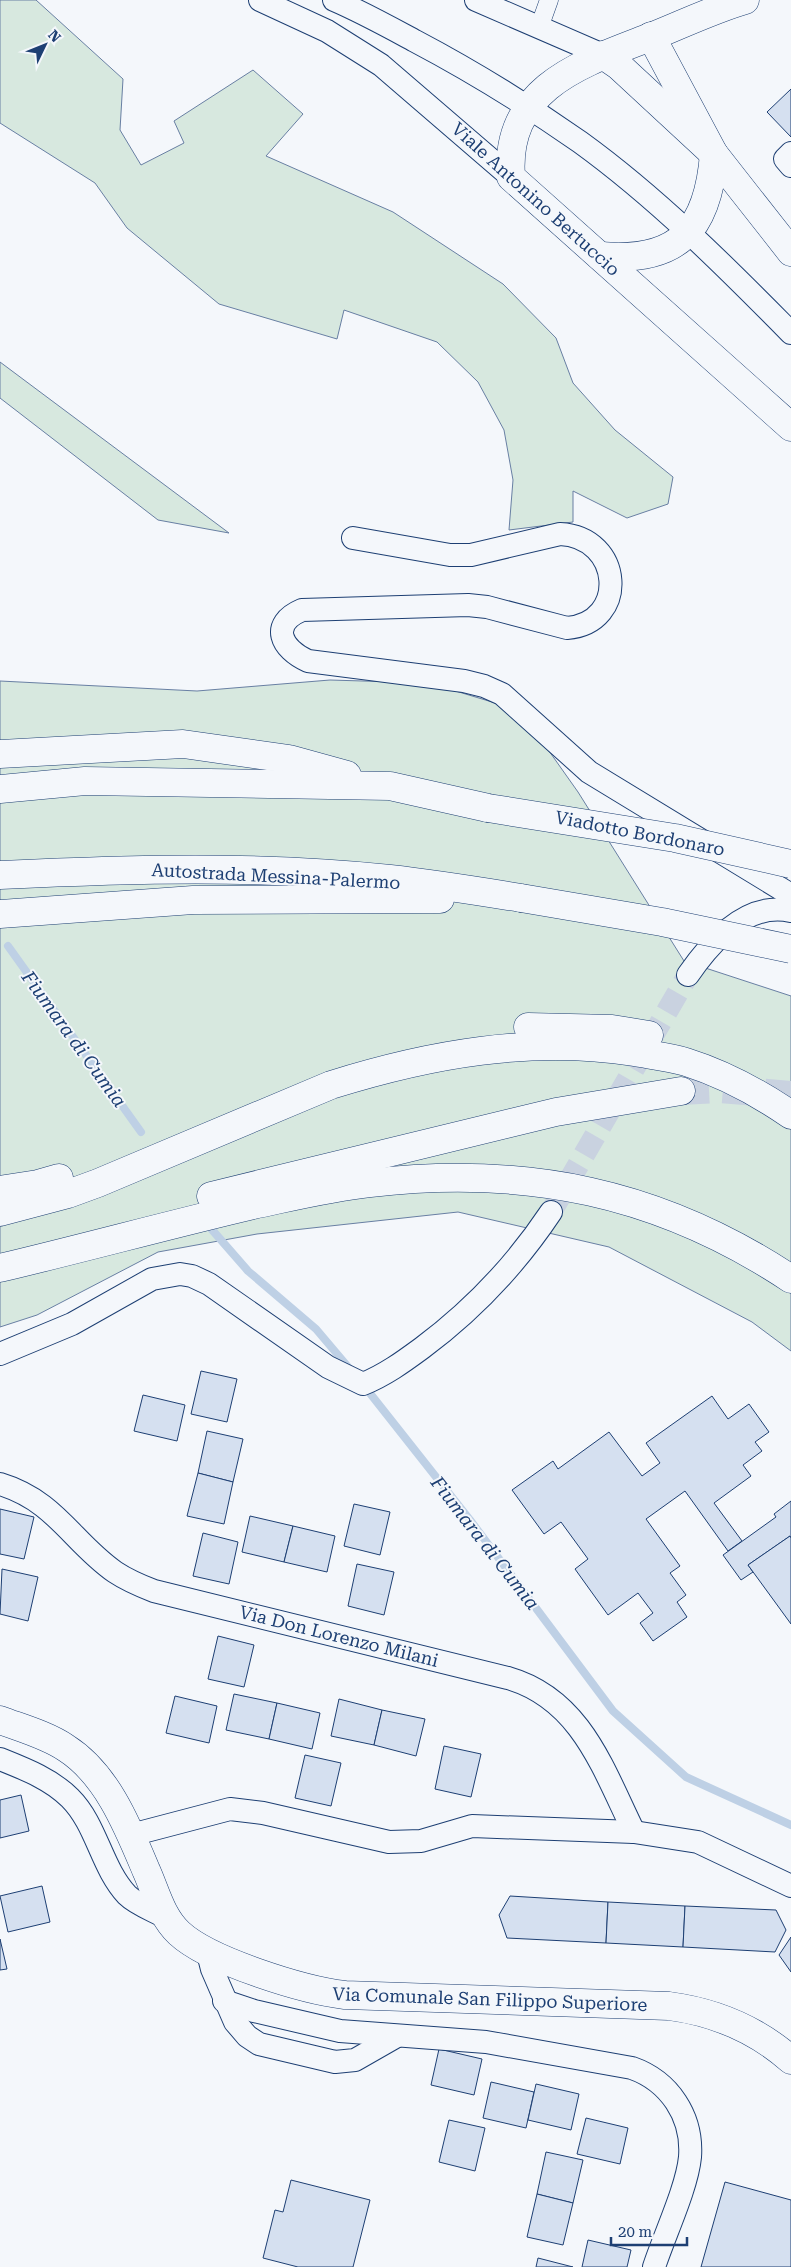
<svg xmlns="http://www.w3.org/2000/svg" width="791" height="2267" font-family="'Roboto Serif',serif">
	<rect width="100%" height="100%" fill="#f4f7fb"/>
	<g fill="#d7e8df" stroke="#687fa3">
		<polygon points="0,0 36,0 123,79 120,130 141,165 184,143 174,121 253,70 303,114 266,156 393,212 503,284 556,338 573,383 615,430 673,477 668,504 627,518 573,491 573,522 509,530 513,480 504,430 478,382 437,342 344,310 337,339 219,304 127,228 95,183 0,123"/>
		<polygon points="0,362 229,533 158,520 0,398"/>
		<polygon points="330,680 429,683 502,705 549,751 578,792 684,961 791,996 791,1351 752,1322 609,1247 458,1212 257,1234 158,1252 37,1315 0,1327 0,681 197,691"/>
	</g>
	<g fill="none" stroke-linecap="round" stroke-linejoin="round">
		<g stroke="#bed0e5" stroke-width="8">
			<polyline points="8,946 141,1132"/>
			<polyline points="207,1224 248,1271 316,1329 349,1368"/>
			<polyline points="365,1387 470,1520 613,1711 686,1777 791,1825"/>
		</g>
	</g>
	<g fill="#d5e0f0" stroke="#1d3f73">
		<polygon points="791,89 791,137 767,112"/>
		<polygon points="201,1371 237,1379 227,1422 191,1414"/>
		<polygon points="143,1395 185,1405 177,1441 134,1431"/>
		<polygon points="712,1396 728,1419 749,1404 769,1432 755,1442 762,1451 743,1465 751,1476 714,1503 742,1541 728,1551 685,1491 646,1519 680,1566 670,1573 686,1595 677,1602 687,1617 653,1641 640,1623 653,1613 638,1593 608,1615 575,1569 588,1559 561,1522 544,1534 512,1490 553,1461 558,1469 609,1432 642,1476 660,1463 646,1443"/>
		<polygon points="207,1431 243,1439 233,1482 198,1473"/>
		<polygon points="198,1473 233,1482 224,1524 187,1516"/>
		<polygon points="791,1501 791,1538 790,1536 748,1565 753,1572 741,1580 723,1555 776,1517 774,1514"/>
		<polygon points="354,1504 390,1512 380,1555 344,1546"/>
		<polygon points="0,1509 34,1517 24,1559 0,1554"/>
		<polygon points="250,1516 293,1526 284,1562 242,1552"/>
		<polygon points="293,1526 335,1536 327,1572 284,1562"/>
		<polygon points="203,1533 238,1542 229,1584 193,1576"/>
		<polygon points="790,1536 791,1538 791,1624 748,1565"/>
		<polygon points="357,1564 394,1572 384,1615 348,1606"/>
		<polygon points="2,1569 38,1577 28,1621 0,1614"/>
		<polygon points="218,1636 254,1645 244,1687 208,1679"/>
		<polygon points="234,1694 277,1703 269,1739 226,1730"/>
		<polygon points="175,1696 217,1706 209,1743 166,1733"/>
		<polygon points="339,1699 382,1710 374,1745 331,1736"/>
		<polygon points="277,1703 320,1713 312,1749 269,1739"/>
		<polygon points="382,1710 425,1719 416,1756 374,1745"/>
		<polygon points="444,1746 481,1754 471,1797 435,1789"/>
		<polygon points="305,1755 341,1763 331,1806 295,1798"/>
		<polygon points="21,1795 29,1831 0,1838 0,1800"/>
		<polygon points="42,1886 50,1922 8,1932 0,1896"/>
		<polygon points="510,1896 608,1902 606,1943 507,1938 499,1915"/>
		<polygon points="608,1902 685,1906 683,1947 606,1943"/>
		<polygon points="685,1906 776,1910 786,1930 775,1952 683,1947"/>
		<polygon points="791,1937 791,1972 779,1955"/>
		<polygon points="0,1939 7,1969 0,1970"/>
		<polygon points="439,2049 482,2059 474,2095 431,2085"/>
		<polygon points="491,2082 534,2092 526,2128 483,2118"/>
		<polygon points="536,2084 579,2094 571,2130 528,2120"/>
		<polygon points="586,2118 628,2128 620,2164 577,2154"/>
		<polygon points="449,2120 485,2128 475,2171 439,2162"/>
		<polygon points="546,2152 583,2160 573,2203 537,2194"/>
		<polygon points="291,2180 370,2200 353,2267 298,2267 263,2258 275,2210 283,2212"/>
		<polygon points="725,2182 791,2200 791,2267 701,2267"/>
		<polygon points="537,2194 573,2203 563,2245 527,2237"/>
		<polygon points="588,2240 631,2250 627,2267 582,2267"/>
		<polygon points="538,2258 573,2267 536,2267"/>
	</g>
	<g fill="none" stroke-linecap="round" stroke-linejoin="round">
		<polyline stroke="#c9d2e0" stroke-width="22" stroke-dasharray="22 11" stroke-linecap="butt" points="551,1212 688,975"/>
		<polyline stroke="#c9d2e0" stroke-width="28" stroke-dasharray="28 14" stroke-linecap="butt" points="681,1091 720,1089 791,1095"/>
		<defs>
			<polyline id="pedestrian" points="539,28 549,0"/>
			<g id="minor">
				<polyline points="260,0 327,31 381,65 511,177"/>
				<path d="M334,0C362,12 389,27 415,41C472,71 527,105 580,142C656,197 725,266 791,333"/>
				<polyline points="476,0 603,55"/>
				<polyline points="791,153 785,159 791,166"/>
				<path d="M353,538L450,555H471L560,534C623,537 629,623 567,628L487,607L468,605L302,610C269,624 281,649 308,661L464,681L484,686L502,694L589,772L791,895"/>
				<path d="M688,975C710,943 747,901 791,911"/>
				<path d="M0,1354L72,1324L152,1279L180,1274L192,1276L209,1284L328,1367L363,1384C385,1375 403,1362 422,1348C473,1310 515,1266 551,1212"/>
				<path d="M0,1484C56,1501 72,1542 115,1572C127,1580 141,1586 154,1591L508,1678C581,1699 603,1769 634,1832"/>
				<path d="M0,1759C25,1769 51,1779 70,1798C97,1825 101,1867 127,1895C137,1905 155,1911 167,1918"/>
				<polyline points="131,1835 230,1809 263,1813 389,1842 421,1841 472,1826 634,1832 698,1842 791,1886"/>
				<polyline points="208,1953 212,1969 235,2022 247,2036 259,2044 335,2062 355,2060 397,2036"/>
				<path d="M224,2001L254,2011L340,2031L486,2042L632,2068C669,2081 693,2116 690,2157C687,2188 664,2236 654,2267"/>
			</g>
			<g id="tertiary">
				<path d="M745,0C714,9 683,24 653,36C584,63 504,86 511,177L791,427"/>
				<polyline points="603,55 619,66 714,154 791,252"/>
				<path d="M600,256C678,263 708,230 714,154L651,36"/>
				<path d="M0,1720C21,1728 47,1735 66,1748C107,1774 128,1827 146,1870C156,1892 161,1916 179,1933C209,1961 303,1990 345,1995L669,2006C714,2012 756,2029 791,2060"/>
			</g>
			<g id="motorway">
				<polyline points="0,754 183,744 289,759 347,775"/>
				<polyline points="0,789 85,781 390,786 488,808"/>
				<path d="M0,875C130,869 261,865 390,879C434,884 478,891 521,898"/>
				<polyline points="0,914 193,900 440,899"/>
				<polyline points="528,1027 612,1029 649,1035"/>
				<polyline points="0,1190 38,1184 59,1178"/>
				<polyline points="211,1196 556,1112 681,1091"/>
				<path d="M0,1212L68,1194L98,1183L331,1085C430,1054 531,1036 634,1052C651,1055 670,1057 686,1062C724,1074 759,1093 791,1115"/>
				<path d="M0,1268C84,1248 168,1225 253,1205C291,1197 331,1187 370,1183C526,1165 660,1192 791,1279"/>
			</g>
		</defs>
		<use href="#pedestrian" stroke="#1d3f73" stroke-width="19"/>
		<use href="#minor" stroke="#1d3f73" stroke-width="24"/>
		<use href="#tertiary" stroke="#1d3f73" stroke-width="29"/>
		<use href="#motorway" stroke="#1d3f73" stroke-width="29"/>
		<use href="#pedestrian" stroke="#f4f7fb" stroke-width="18"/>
		<use href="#minor" stroke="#f4f7fb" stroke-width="22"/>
		<use href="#tertiary" stroke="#f4f7fb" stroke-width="28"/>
		<use href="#motorway" stroke="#f4f7fb" stroke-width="28"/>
		<defs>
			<g id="motorway-bridge">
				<polyline points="488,808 675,838 791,864"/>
				<polyline points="521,898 662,922 791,949"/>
			</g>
		</defs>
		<use href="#motorway-bridge" stroke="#1d3f73" stroke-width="29" stroke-linecap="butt"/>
		<use href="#motorway-bridge" stroke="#f4f7fb" stroke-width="28"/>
	</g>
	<g text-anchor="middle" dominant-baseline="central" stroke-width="4" stroke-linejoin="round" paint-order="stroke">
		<g font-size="18" fill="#1d3f73" stroke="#f4f7fb">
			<text transform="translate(536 199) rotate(42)">Viale Antonino Bertuccio</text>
			<text transform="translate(640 833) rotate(11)">Viadotto Bordonaro</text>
			<text transform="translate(276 876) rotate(3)">Autostrada Messina-Palermo</text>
			<text transform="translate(339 1636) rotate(14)">Via Don Lorenzo Milani</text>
			<text transform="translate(490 1999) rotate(2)">Via Comunale San Filippo Superiore</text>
		</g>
		<g font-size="19" font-style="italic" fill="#1d3f73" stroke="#f4f7fb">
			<text transform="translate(74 1039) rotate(54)">Fiumara di Cumia</text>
			<text transform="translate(485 1543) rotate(52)">Fiumara di Cumia</text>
		</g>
	</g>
	<g transform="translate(45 45) rotate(47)" stroke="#f4f7fb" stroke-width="4" paint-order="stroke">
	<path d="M0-4L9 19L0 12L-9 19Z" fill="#1d3f73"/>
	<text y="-8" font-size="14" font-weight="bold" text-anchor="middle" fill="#1d3f73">N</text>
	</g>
	<path d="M611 2237v8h76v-8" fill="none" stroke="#1d3f73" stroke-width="2.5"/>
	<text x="618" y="2237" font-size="15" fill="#1d3f73" stroke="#f4f7fb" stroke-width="4" paint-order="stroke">20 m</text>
</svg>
